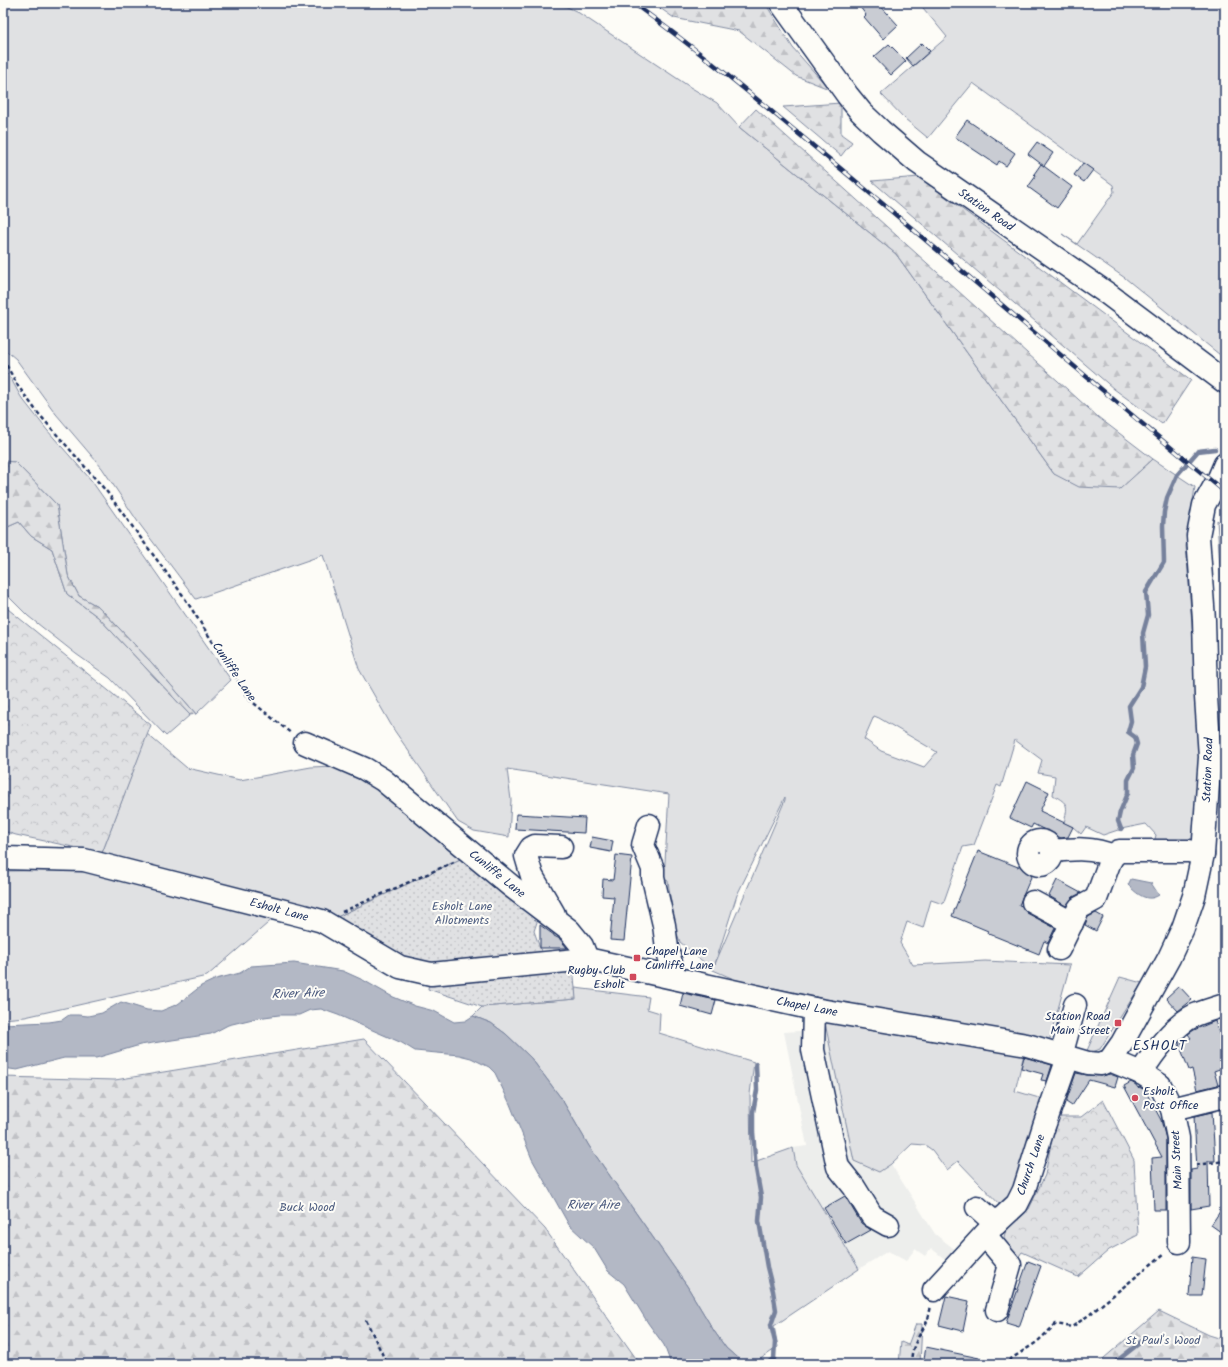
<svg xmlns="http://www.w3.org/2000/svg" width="1228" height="1367" font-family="Kalam,sans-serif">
	<defs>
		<pattern id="forest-firs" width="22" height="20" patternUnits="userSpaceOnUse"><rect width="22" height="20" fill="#e0e1e3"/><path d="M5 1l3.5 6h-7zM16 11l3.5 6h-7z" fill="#c0c1c5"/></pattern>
		<pattern id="park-crowns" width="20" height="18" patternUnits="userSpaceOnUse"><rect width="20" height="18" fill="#e0e1e3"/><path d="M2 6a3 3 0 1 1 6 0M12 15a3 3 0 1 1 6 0" fill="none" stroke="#c0c1c5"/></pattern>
		<pattern id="garden-dots" width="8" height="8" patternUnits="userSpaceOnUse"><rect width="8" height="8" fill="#e0e1e3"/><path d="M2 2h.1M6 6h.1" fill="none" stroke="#c0c1c5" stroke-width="1.8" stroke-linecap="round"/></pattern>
	</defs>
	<rect width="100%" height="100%" fill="#fdfcf7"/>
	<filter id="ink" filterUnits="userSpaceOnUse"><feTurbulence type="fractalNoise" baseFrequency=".025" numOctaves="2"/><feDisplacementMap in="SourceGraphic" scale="8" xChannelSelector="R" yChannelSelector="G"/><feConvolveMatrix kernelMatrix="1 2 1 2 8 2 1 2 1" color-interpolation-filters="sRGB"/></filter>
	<g filter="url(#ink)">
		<polygon fill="#edeeec" points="814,1030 826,1031 854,1160 879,1172 891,1164 935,1234 957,1251 951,1258 949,1256 946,1260 931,1248 925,1256 915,1249 906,1261 888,1251 859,1269 824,1208 818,1202 796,1165 793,1148 807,1146 784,1032"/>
		<g fill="#e0e1e3" stroke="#7e88a0" fill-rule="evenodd">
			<path d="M3,3H558L576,11L690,87L717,103L739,127L896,254L1054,474L1119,489L1153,459L1195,487L1186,546L1201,742L1197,846L1154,843L1156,835L1146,824L1121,829L1103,835L1086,827L1081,834L1073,827L1064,823C1068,805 1069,804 1053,795L1055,776L1038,773L1042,760L1015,740L1001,787L997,785L974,845L963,847L943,904L931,900L923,928L907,922L900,943L913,965L985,961L1070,965L1049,1042L845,1003L736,980L713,970L680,942L674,925L668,881L664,879L669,794L507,769L511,800L509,837L474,831L458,822L394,730L359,669L323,555L196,599L138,522L102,468L56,414L16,359L3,348ZM874,716L879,718L937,752L924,767L881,751L864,739ZM785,797V800L715,964L737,895Z"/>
			<polygon points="919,3 1225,3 1225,359 1125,278 1062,234 1077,244 1114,192 1113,185 973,83 928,138 905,119 881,94 947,37"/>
			<polygon points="3,370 10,377 21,397 47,430 91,480 231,680 196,714 151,662 99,607 79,596 68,575 57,505 15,462 3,461"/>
			<polygon points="19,522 31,536 52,549 67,594 98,617 190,715 166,736 110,678 76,654 28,616 4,592 3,529"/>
			<polygon points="147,734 187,768 240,780 311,767 334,766 366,778 469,855 335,918 234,890 168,870 142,863 106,857 102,853"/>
			<polygon points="71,870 117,877 275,917 207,976 25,1017 3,1019 3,871"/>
			<polygon points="1120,977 1142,983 1100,1049 1085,1055"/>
			<polygon points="575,988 649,997 647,1009 660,1013 659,1033 754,1062 750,1094 751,1163 793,1148 796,1165 859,1269 774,1326 778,1347 753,1364 744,1364 726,1348 714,1331 687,1286 589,1146 561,1098 531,1058 506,1034 491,1023 473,1016 482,1007 575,999"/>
			<polygon points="838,1020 1024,1054 1015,1091 1046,1100 1018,1183 1003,1208 958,1161 947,1170 932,1150 925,1145 912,1144 891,1164 879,1172 854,1161 825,1023"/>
		</g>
		<g fill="url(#forest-firs)" stroke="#7e88a0">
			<polygon points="653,3 765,3 793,48 829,89 796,76 739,31 674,18"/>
			<polygon points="841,103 841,134 852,142 841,156 783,107"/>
			<polygon points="756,109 1098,417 1153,459 1120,489 1079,487 1054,474 896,254 739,127"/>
			<polygon points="919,177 1191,380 1162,424 1114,389 872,181"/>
			<polygon points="3,461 15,462 57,505 68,575 79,596 99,607 151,662 196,714 190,715 98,617 67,594 52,549 31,536 19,522 3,529"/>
			<polygon points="1217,520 1225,526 1225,606 1222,601"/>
			<polygon points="364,1039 545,1229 640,1364 3,1364 3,1077 115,1080"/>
			<polygon points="1159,1311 1209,1335 1225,1340 1225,1364 1097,1364"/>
			<polygon points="916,1324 922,1324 920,1364 899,1364 901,1342 908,1345"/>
		</g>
		<g fill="url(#park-crowns)" stroke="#7e88a0">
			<polygon points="3,605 151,725 102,853 16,835 3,831"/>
			<polygon points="1103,1100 1134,1160 1138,1235 1109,1250 1078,1277 1022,1252 1017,1259 1001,1250 1005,1233 1014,1220 1029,1209 1045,1175 1056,1117 1081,1117"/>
		</g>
		<g fill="url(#garden-dots)" stroke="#7e88a0">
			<polygon points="469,855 540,913 534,931 542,954 439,964 398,957 335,918"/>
			<polygon points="573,966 576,999 482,1007 428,989 429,981 469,982"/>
		</g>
		<g fill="#b3b8c5" stroke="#76819c">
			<path d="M1131,879L1151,883L1159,895C1147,903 1137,894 1128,885Z"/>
			<polygon points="294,963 343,971 363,980 391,996 415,1006 434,1011 454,1022 465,1021 473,1016 491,1023 506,1034 531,1058 561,1098 589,1146 687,1286 714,1331 726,1348 744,1364 671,1364 664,1345 648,1323 624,1284 608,1271 594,1248 569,1225 532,1159 510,1104 495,1073 489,1067 471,1058 459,1055 415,1051 402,1043 338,1015 321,1009 310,1010 299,1015 279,1015 257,1018 228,1025 211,1034 140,1045 96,1058 64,1058 17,1070 3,1068 3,1024 49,1022 62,1020 69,1015 78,1015 88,1016 102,1013 121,1002 147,1010 161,1011 178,1004 201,986 216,979 240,973 251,966"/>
		</g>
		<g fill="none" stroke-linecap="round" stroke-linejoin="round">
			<g stroke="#76819c" stroke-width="4.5">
				<polyline points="1121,829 1118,821 1120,812 1128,793 1128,780 1134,768 1133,755 1137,744 1135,737 1128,732 1131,721 1129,706 1141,687 1145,667 1143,633 1148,615 1146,592 1164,562 1163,526 1164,512 1167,498 1177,475 1198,451 1215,449"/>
				<polyline points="756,1064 757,1090 753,1112 753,1132 756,1169 761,1197 759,1221 767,1267 773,1291 776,1310 771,1325 775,1342 774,1359 767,1364"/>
				<polyline points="1113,1364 1142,1341"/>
			</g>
		</g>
		<g fill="#c9ccd3" stroke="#1b2f5e">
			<polygon points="857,3 878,3 898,25 883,39 864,17 866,15"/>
			<polygon points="922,43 930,51 913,66 906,58"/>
			<polygon points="889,44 906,61 891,75 874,57"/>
			<polygon points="967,120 1015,153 1006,166 999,161 997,165 955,137"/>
			<polygon points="1037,142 1053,153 1044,166 1028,154"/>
			<polygon points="1083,163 1093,170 1084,182 1074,175"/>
			<polygon points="1041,164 1072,187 1057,208 1028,187 1036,176 1034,174"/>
			<polygon points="1027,781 1049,792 1040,811 1073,827 1068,837 1061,838 1033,824 1031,828 1010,818"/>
			<polygon points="516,814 585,818 584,833 515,829"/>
			<polygon points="592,837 613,841 611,852 590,848"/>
			<polygon points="978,851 1018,867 1020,864 1034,870 1019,905 1022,906 1027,913 1055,928 1048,943 1044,941 1039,954 987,933 988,931 952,916"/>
			<polygon points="616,855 632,857 624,941 610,940 614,897 602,896 603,879 613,880"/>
			<polygon points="1057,880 1081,893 1073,897 1066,906 1049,896"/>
			<polygon points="1096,913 1103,917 1096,931 1085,925 1088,917"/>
			<polygon points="540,925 554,935 554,936 560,939 567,948 540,948"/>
			<polygon points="1179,986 1192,1000 1178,1011 1166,998"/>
			<polygon points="683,993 716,1000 712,1015 680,1006"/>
			<polygon points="1215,1021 1225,1052 1225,1067 1214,1071 1218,1085 1197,1090 1192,1069 1189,1070 1179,1044 1191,1038 1188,1034 1194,1030"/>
			<polygon points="1024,1057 1052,1065 1047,1081 1041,1080 1043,1074 1021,1068"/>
			<polygon points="1076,1073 1087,1075 1100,1076 1110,1074 1118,1077 1115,1087 1089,1080 1072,1106 1066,1102"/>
			<polygon points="1131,1082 1136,1085 1138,1088 1139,1087 1145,1090 1161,1120 1166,1139 1166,1210 1154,1210 1152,1158 1162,1157 1124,1086"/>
			<polygon points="1212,1112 1215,1161 1208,1161 1209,1206 1191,1209 1191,1170 1197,1169 1194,1116"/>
			<polygon points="845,1196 861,1223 871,1230 846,1244 824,1208"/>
			<polygon points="1225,1204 1225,1235 1211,1225"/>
			<polygon points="1192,1257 1206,1259 1202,1296 1189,1296"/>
			<polygon points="1028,1261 1041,1266 1019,1327 1006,1323"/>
			<polygon points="946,1296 969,1301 963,1331 939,1325"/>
			<polygon points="926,1347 984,1359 983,1364 923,1364"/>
		</g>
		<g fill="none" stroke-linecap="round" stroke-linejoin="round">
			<defs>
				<g id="minor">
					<polyline points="781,3 848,96 861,112 881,131 917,162 1108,294 1225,382"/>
					<polyline points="305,743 365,769 383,780 511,886 569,930 582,946 587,959"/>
					<polyline points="649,825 643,845 653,869 653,878 664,925 667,948 675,978"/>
					<circle cx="1040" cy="853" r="12"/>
					<path d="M1052,851C1073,849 1093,847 1113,856"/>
					<polyline points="3,858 84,860 300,915 322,921 400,967 431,974 587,959 814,1009 1027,1045 1088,1063 1101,1064 1110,1060 1122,1043 1169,958 1183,928 1194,896 1203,854 1210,757 1206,697 1204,620 1198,536 1204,505 1219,478 1225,464"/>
					<polyline points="1033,902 1072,923"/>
					<polyline points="554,914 532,876 526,856 531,848 535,846 561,847"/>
					<polyline points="1059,949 1079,908 1096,899 1110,861 1113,856 1119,851 1189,851 1203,854"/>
					<polyline points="814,1009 813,1050 838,1167 854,1187 872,1216 888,1225"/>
					<polyline points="1061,1056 1075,1005"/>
					<polyline points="1110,1060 1141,1073 1160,1085 1172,1109 1178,1138 1179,1242"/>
					<path d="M1141,1073C1153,1053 1174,1025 1195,1015C1205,1011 1215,1008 1225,1005"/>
					<polyline points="1172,1109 1225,1096"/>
					<polyline points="977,1207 996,1224"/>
					<polyline points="985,1235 1010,1265 997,1310"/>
					<polyline points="934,1290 989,1230 1017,1204 1024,1190 1044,1126 1068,1058"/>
				</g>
			</defs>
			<use href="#minor" stroke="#1b2f5e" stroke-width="25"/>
			<g stroke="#1b2f5e" stroke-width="2.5" stroke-dasharray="4 3" stroke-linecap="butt">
				<polyline points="3,359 18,386 38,413 107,492 182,594 250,700 292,734"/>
				<polyline points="342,912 454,862"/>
				<polyline points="1196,1165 1225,1161"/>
				<polyline points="366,1320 387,1364"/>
				<path d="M912,1364C909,1347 922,1333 928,1319C929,1315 930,1310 931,1306"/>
				<polyline points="1003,1364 1037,1342 1056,1324 1072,1327 1089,1315 1165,1253"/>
			</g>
			<use href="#minor" stroke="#fdfcf7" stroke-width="22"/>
			<defs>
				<path id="rail" d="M633,3C697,49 757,99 817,149C954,262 1087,380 1225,492"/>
			</defs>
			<use href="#rail" stroke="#1b2f5e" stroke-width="4.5"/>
			<use href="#rail" stroke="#fdfcf7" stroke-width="3" stroke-dasharray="9" stroke-linecap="butt"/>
		</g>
	</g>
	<g fill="#d1495b" stroke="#fdfcf7" stroke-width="1.5">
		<rect x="633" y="954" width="8" height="8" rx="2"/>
		<rect x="629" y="973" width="8" height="8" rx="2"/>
		<rect x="1114" y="1019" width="8" height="8" rx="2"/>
		<circle cx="1135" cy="1098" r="4"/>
	</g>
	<g text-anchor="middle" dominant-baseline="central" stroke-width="4" stroke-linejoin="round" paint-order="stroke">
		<g font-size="12" fill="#1b2f5e" stroke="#fdfcf7">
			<text transform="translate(986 210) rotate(35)">Station Road</text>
			<text transform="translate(234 672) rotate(56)">Cunliffe Lane</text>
			<text transform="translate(1208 770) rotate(-88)">Station Road</text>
			<text transform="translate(497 874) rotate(39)">Cunliffe Lane</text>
			<text transform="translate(279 910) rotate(15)">Esholt Lane</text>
			<text transform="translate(807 1007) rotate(11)">Chapel Lane</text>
			<text transform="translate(1177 1160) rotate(-93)">Main Street</text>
			<text transform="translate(1031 1165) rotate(-71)">Church Lane</text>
		</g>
		<g font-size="12" fill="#4c5c7f" stroke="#fdfcf7">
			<text x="462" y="906">Esholt Lane<tspan x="462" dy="14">Allotments</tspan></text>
			<text x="307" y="1207">Buck Wood</text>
			<text x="1163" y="1340">St Paul's Wood</text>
		</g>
		<g font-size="12" fill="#1b2f5e" stroke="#fdfcf7" text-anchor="start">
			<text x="645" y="951">Chapel Lane<tspan x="645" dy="14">Cunliffe Lane</tspan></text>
			<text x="625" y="970" text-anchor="end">Rugby Club<tspan x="625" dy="14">Esholt</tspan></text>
			<text x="1110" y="1016" text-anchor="end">Station Road<tspan x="1110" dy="14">Main Street</tspan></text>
			<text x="1143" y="1091">Esholt<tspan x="1143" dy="14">Post Office</tspan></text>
		</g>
		<g font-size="13" font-style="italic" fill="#49587d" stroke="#fdfcf7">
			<text transform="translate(298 994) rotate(-2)">River Aire</text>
			<text x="593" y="1205">River Aire</text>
		</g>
		<g font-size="14" letter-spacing="1" fill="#1b2f5e" stroke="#fdfcf7">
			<text x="1160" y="1046">ESHOLT</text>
		</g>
	</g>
	<rect width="1228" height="1367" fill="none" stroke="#fdfcf7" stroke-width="16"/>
	<rect x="8" y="8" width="1212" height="1351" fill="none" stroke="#1b2f5e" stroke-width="1.5" filter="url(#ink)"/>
</svg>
